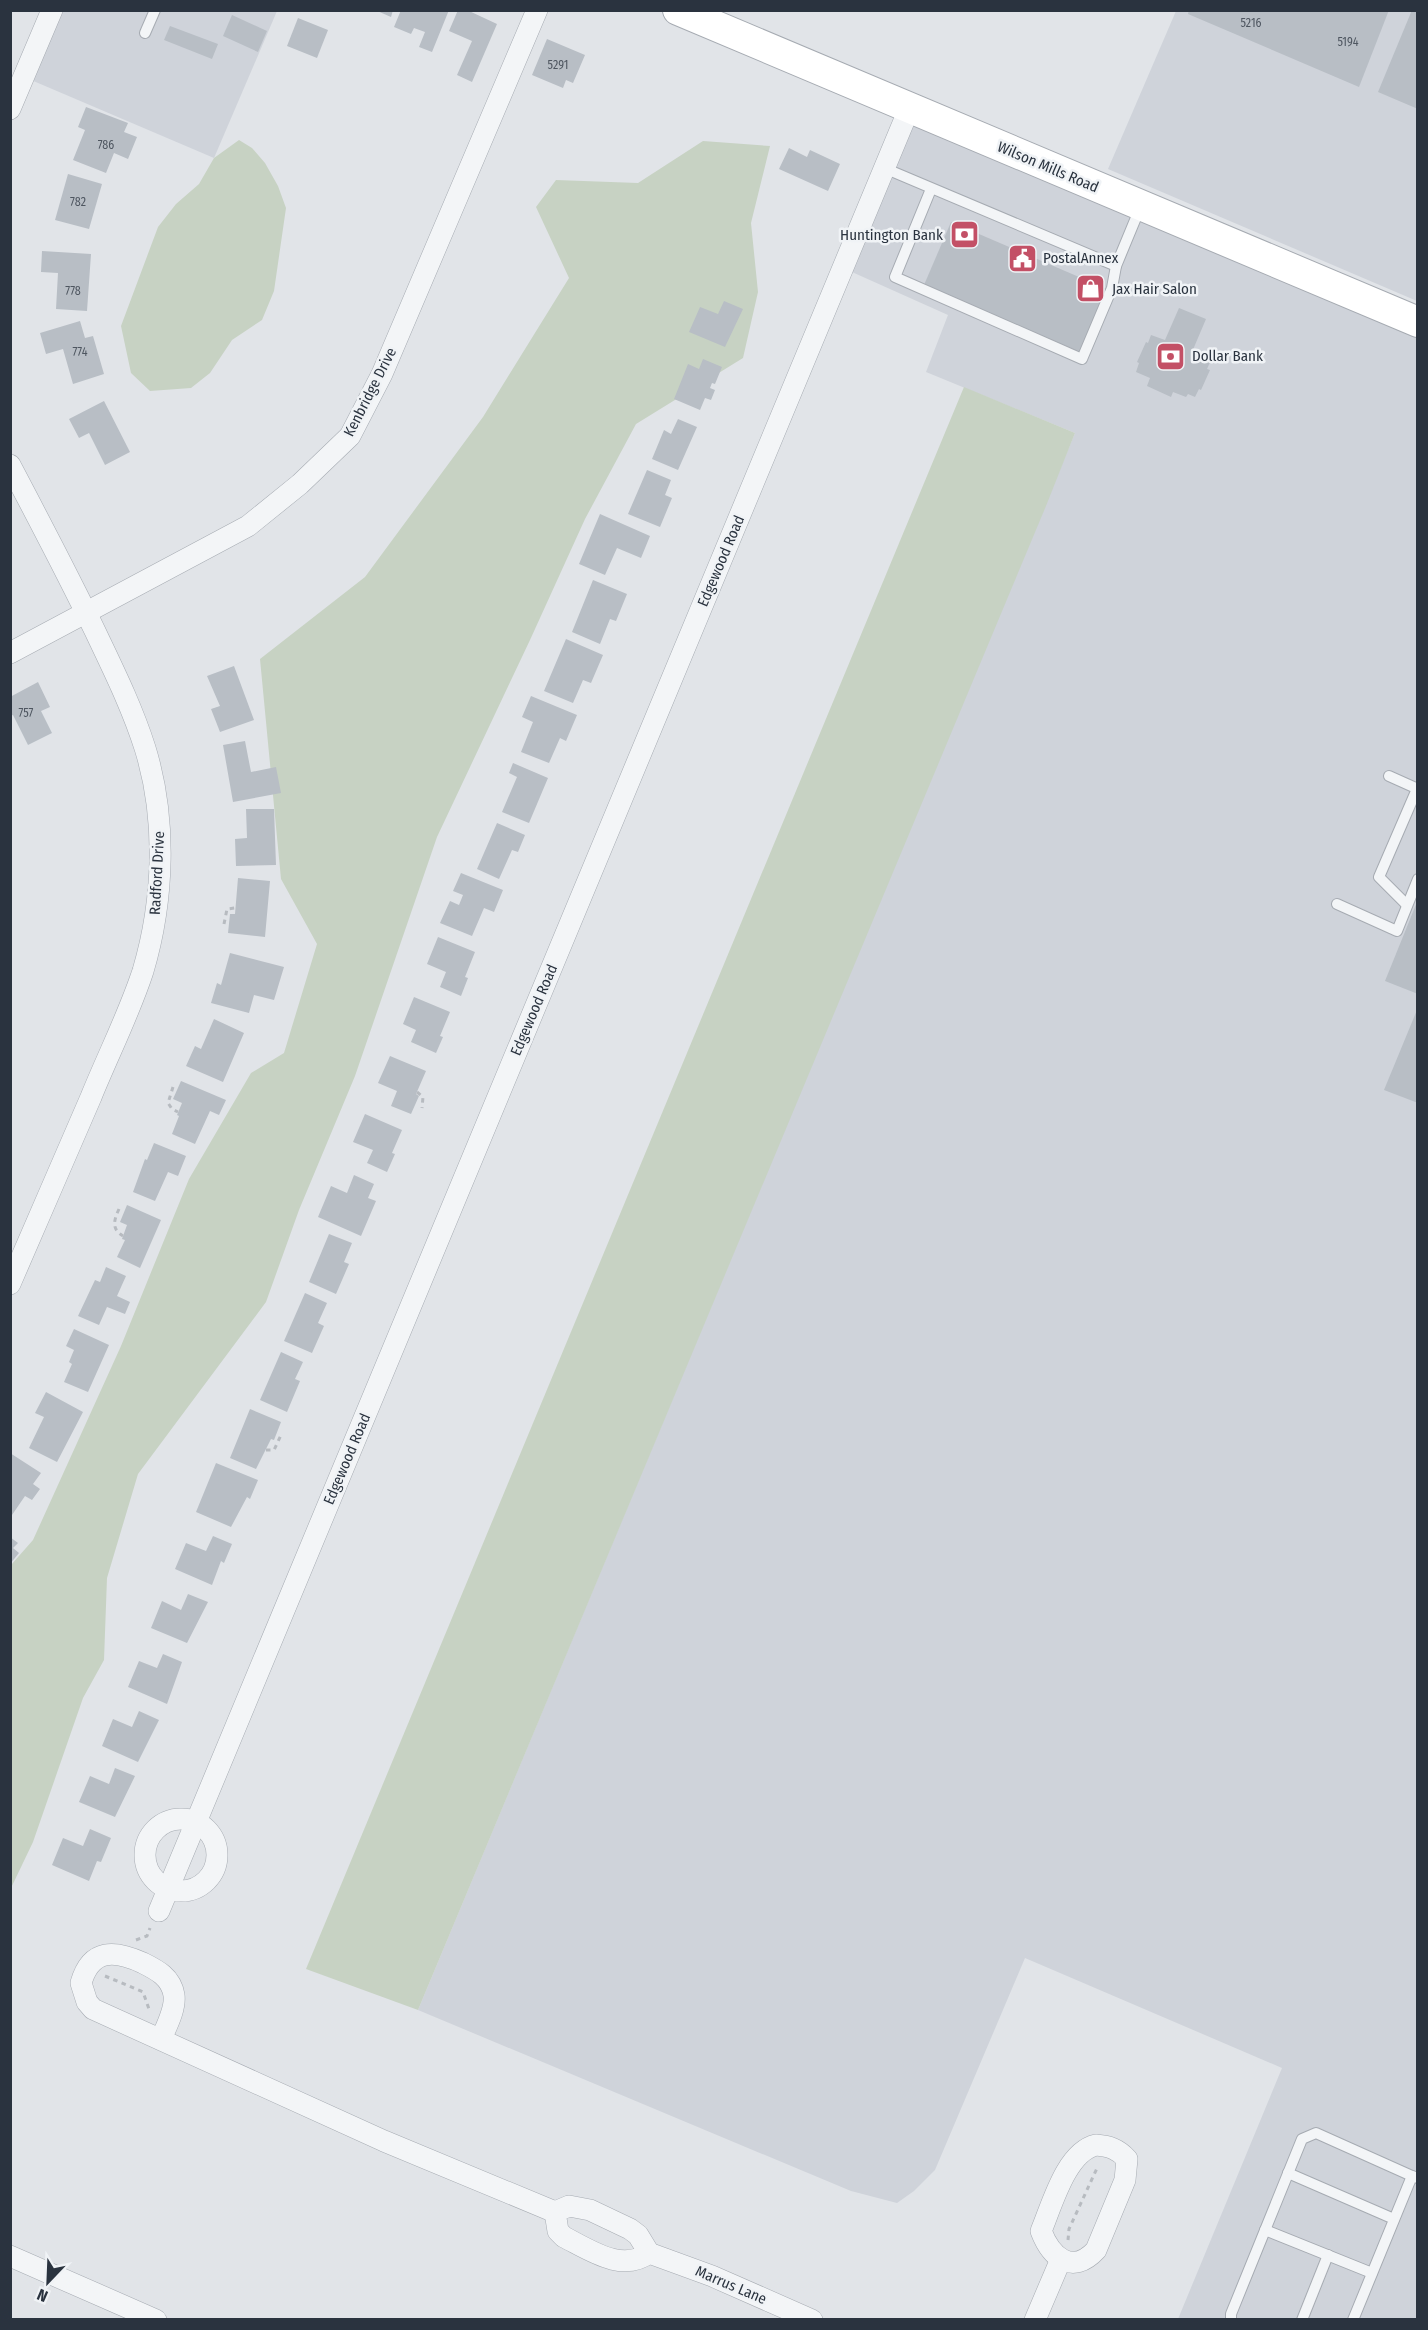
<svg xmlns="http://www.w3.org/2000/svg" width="1428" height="2330" font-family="'Fira Sans Condensed',sans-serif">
	<rect width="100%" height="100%" fill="#e1e4e8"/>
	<g fill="#cfd3da">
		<polygon points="52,11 277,11 214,158 24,77"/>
		<polygon points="1176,11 1417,11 1417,301 1108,169"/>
		<polygon points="909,109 1417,323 1417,2319 1178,2319 1282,2068 1025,1958 935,2170 914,2191 897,2203 851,2191 418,2010 1075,433 926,372 948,315 843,268"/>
	</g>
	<g fill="#c7d2c3">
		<polygon points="239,140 252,148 265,163 278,186 286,208 274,291 262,320 232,340 210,373 191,388 150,391 131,373 121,326 158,227 176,204 199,184 214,158"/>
		<polygon points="703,141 770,146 751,223 758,292 743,358 636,424 585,519 530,640 437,837 355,1076 299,1210 266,1302 138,1474 107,1578 104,1660 83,1698 33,1842 11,1888 11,1565 33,1540 121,1346 189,1179 251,1073 284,1053 317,944 281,879 260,659 365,577 483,417 569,278 536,207 556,180 638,183"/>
		<polygon points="964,387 1075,433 1046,506 418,2010 306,1969"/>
	</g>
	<g fill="#b8bec5">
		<polygon points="375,10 393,10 391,17"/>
		<polygon points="401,10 449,10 432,52 419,47 425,32 414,28 411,34 394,27"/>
		<polygon points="458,10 467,10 497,24 472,82 457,75 472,41 449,31"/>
		<polygon points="1189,10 1389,10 1359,87 1188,14"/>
		<polygon points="1412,10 1418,10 1418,109 1378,92"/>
		<polygon points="232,15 267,31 258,52 223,36"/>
		<polygon points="298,18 328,30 317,58 287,46"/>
		<polygon points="170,26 218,44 212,59 164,40"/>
		<polygon points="547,39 585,55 573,83 566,80 563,88 532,75"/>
		<polygon points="86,107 128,123 124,132 137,137 128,159 114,153 106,173 73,160 85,130 78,127"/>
		<polygon points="789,148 807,157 810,150 840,164 828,191 779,169"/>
		<polygon points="68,174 102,184 89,229 55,220"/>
		<polygon points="951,222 1107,289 1080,352 924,285"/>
		<polygon points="42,251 91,254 87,311 56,309 58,273 41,272"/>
		<polygon points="724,301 743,309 725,347 689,332 700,307 718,314"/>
		<polygon points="1179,308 1206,319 1192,352 1211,360 1207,369 1210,370 1201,390 1199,389 1195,397 1188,394 1186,397 1173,392 1171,397 1147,386 1150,378 1136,372 1139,363 1137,362 1146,342 1148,343 1151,335 1165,340"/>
		<polygon points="80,321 85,338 93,336 104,374 73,384 63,349 46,354 40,333"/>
		<polygon points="703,359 722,367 715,384 712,383 710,388 715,390 711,400 705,398 700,410 674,399 688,364 699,369"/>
		<polygon points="104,401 130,452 105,465 89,433 79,438 69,419"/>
		<polygon points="678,419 697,427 678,470 652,459 664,430 671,434"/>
		<polygon points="647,470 671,480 665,495 672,498 660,527 628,514"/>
		<polygon points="600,514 650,536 641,558 617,548 605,575 579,564"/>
		<polygon points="593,580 627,594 616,621 610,619 600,644 572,632"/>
		<polygon points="566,639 603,655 591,683 583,680 573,703 544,691"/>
		<polygon points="234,666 254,720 220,732 211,709 220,706 207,676"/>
		<polygon points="38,682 50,707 41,711 52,733 28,745 13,715 10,716 10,697"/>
		<polygon points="531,696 577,715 566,741 560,738 549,763 521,752 533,722 522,717"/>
		<polygon points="245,741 251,772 276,767 281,793 233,802 223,745"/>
		<polygon points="513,763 548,778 529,823 502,812 517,777 509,773"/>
		<polygon points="246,809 274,809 276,865 236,866 235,839 247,838"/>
		<polygon points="497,823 525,835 518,852 512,850 499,879 477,869"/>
		<polygon points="461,873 503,890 494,912 484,908 472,936 440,923 450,901 459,905 463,895 453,891"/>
		<polygon points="238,878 270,881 265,937 228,933 230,914 235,914"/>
		<polygon points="1417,902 1418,902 1418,994 1385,981"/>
		<polygon points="438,937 475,952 465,977 468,978 461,996 440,987 446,972 427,964"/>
		<polygon points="230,953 284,967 274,1000 254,995 249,1013 211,1003 217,983 221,985"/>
		<polygon points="414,997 450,1012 440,1036 443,1037 436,1053 411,1042 416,1030 403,1024"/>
		<polygon points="1417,1010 1418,1010 1418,1103 1384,1090"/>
		<polygon points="214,1019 244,1033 223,1082 186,1066 195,1046 201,1049"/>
		<polygon points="390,1056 426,1071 416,1094 419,1096 411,1114 391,1106 397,1091 378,1083"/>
		<polygon points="181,1081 226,1100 219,1115 210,1111 195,1144 172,1134 179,1116 177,1115 182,1103 173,1099"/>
		<polygon points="365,1114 402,1130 392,1153 395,1154 387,1172 367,1163 373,1150 353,1142"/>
		<polygon points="154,1143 186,1156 178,1176 168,1172 155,1201 133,1192 145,1159 147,1160"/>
		<polygon points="354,1175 374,1184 368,1198 376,1201 361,1236 318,1217 331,1186 347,1193"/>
		<polygon points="127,1205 161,1220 140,1268 117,1257 125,1240 122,1239 127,1225 120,1222"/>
		<polygon points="329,1234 352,1243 344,1262 349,1264 336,1294 309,1282"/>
		<polygon points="106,1267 126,1276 117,1296 130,1302 125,1314 107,1307 99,1325 78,1316 95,1280 100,1282"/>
		<polygon points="305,1293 327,1303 318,1323 324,1326 312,1353 284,1341"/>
		<polygon points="74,1329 109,1345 88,1392 64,1382 72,1364 69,1362 74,1350 66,1346"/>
		<polygon points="281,1352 303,1362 295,1379 300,1381 287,1412 260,1400"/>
		<polygon points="46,1392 83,1412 57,1462 29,1448 44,1417 35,1413"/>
		<polygon points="250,1409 281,1422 274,1440 271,1439 256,1469 230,1458"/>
		<polygon points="10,1453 41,1473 33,1484 40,1489 32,1500 25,1496 12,1515 10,1514"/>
		<polygon points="216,1463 258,1480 250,1499 247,1497 231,1527 196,1512"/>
		<polygon points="213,1536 232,1544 224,1563 221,1561 212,1585 175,1569 186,1543 206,1551"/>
		<polygon points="10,1537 18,1543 13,1548 19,1553 10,1564"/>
		<polygon points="188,1594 208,1602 187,1643 151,1628 162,1601 181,1610"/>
		<polygon points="163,1654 182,1662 167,1704 128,1687 139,1661 157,1668"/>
		<polygon points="139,1711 159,1720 138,1762 102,1746 113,1719 132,1727"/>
		<polygon points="115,1768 135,1776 115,1817 79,1802 90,1776 109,1784"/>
		<polygon points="90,1829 111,1838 101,1862 97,1861 89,1881 52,1865 63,1838 83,1846"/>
	</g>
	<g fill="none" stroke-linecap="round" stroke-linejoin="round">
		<defs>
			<g id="service">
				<polyline points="145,33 155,10"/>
				<polyline points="884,168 1116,266"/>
				<polyline points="931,189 895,277 1082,359 1112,288 1116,266 1140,208"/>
				<polyline points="1389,776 1418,789"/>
				<polyline points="1337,904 1397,931 1418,879"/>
				<polyline points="1407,905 1379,877 1417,789"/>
				<polyline points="1288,2173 1394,2219"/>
				<polyline points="1265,2230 1372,2273"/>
				<polyline points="1231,2320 1231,2314 1302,2139 1316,2133 1412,2176"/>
				<polyline points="1302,2320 1328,2255"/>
				<polyline points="1353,2320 1412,2176 1418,2178"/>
			</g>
			<g id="minor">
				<polyline points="10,109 52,10"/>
				<path d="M10,465C39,520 68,575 95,631C113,669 132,707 145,748C167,819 164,900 143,971C129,1014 108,1055 91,1097C64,1159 37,1222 10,1284"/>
				<polyline points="10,653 248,526 300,484 350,436 382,374 537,10"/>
				<circle cx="181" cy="1855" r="36"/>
				<polyline points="159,1911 909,109"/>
				<path d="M161,2039C166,2027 176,2009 174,1995C171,1977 157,1970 143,1963C115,1950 91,1948 81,1983L87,2002L93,2009L384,2141L555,2212"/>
				<path d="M1096,2145C1109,2146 1118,2149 1127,2159L1125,2180L1096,2250C1072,2276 1051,2257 1041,2231C1052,2205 1066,2152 1096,2145Z"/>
				<path d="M649,2253C622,2273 590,2250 564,2237L558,2231L555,2212L569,2206L590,2210L630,2229L638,2235L649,2253L712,2276L812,2320"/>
				<polyline points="10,2256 156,2320"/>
				<polyline points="1035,2320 1061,2259"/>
			</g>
			<polyline id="secondary" points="678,10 1418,322"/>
		</defs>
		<use href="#service" stroke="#a6abb2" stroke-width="12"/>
		<use href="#minor" stroke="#a6abb2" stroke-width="22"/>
		<use href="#secondary" stroke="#a6abb2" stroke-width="32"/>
		<g stroke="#b7bbc0" stroke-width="3" stroke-dasharray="4.5 4.5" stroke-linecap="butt">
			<polyline points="224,924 227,909 235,908"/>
			<polyline points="173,1087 168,1103 172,1109 178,1112"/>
			<polyline points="417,1092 423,1097 422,1108"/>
			<path d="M119,1209C114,1220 111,1229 123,1236"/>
			<polyline points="266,1450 274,1450 282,1433"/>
			<polyline points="136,1940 147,1936 150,1928"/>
			<polyline points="105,1976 143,1992 150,2012"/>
			<polyline points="1068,2240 1069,2229 1098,2166"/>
		</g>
		<use href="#service" stroke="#f3f5f7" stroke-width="10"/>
		<use href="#minor" stroke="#f3f5f7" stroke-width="21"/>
		<use href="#secondary" stroke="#fff" stroke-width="30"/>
	</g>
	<defs>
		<symbol id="bank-square" viewBox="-11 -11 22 22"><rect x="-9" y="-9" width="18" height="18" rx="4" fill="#c35066" stroke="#f0f3f6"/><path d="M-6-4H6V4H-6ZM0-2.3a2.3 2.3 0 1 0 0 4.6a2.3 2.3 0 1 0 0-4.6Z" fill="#fff"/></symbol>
		<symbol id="civic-square" viewBox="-11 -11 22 22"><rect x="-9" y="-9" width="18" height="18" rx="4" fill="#c35066" stroke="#f0f3f6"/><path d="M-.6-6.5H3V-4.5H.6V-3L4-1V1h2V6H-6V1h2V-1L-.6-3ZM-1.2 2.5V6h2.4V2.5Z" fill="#fff"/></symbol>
		<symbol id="shop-square" viewBox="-11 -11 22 22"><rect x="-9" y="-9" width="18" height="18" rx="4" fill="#c35066" stroke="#f0f3f6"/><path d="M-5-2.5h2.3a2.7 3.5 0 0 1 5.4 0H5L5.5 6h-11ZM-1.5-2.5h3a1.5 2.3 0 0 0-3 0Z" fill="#fff"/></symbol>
	</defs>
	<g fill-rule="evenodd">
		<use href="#bank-square" x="948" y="218" width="33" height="33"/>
		<use href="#civic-square" x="1006" y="242" width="33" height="33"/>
		<use href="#shop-square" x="1074" y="272" width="33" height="33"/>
		<use href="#bank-square" x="1154" y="340" width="33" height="33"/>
	</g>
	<g text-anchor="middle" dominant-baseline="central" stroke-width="5" stroke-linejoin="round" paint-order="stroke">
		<g font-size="12" fill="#4e5660">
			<text x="1251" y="23">5216</text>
			<text x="1348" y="42">5194</text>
			<text x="558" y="65">5291</text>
			<text x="106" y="145">786</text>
			<text x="78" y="202">782</text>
			<text x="73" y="291">778</text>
			<text x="80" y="352">774</text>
			<text x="26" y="713">757</text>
		</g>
		<g font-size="15" fill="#2a333f" stroke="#f0f3f6">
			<text transform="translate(1048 167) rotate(23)">Wilson Mills Road</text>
			<text transform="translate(370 392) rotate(-63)">Kenbridge Drive</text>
			<text transform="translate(721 561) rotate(-67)">Edgewood Road</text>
			<text transform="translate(157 873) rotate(-87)">Radford Drive</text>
			<text transform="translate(534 1010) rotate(-67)">Edgewood Road</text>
			<text transform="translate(347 1459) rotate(-67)">Edgewood Road</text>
			<text transform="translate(731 2285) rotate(23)">Marrus Lane</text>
		</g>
		<g font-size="15" fill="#2a333f" stroke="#f0f3f6" text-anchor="start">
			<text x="943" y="235" text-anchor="end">Huntington Bank</text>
			<text x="1043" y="258">PostalAnnex</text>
			<text x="1112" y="289">Jax Hair Salon</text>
			<text x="1192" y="356">Dollar Bank</text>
		</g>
	</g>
	<rect width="1428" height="2330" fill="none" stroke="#2a333f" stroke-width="24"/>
	<g transform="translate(48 2282) rotate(203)" stroke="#f0f3f6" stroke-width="4.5" paint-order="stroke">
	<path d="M0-4.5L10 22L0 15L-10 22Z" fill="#2a333f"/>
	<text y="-9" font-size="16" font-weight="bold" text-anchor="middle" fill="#2a333f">N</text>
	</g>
</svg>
